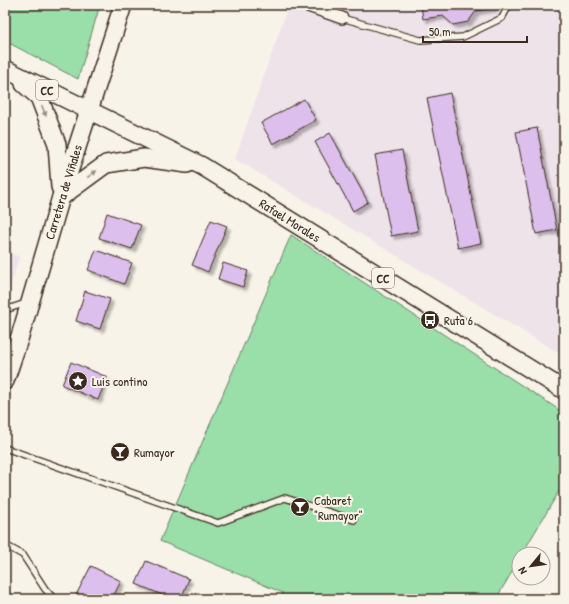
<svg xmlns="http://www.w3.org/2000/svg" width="569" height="604" font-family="'Patrick Hand',sans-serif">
	<defs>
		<filter id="shadow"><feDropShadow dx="3.5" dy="3.5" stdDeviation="1" flood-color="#0004"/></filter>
	</defs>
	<rect width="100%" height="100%" fill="#f7f3e8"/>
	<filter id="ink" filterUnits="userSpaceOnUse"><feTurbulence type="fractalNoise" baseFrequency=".025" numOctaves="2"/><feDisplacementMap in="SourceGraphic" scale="8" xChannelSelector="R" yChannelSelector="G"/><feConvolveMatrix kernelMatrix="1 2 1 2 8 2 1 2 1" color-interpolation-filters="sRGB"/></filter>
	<g filter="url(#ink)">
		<g fill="#efe3ea">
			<polygon points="286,5 564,5 564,356 235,159 286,12"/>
			<polygon points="5,250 19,257 5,304"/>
		</g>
		<g fill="#9adeaa" stroke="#6a8464">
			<polygon points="5,5 100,5 78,79 5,41"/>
			<polygon points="291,235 564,413 564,483 522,554 519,554 519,560 496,599 280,599 283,593 160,541"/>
		</g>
		<g fill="#dcbfed" stroke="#3b2a1e" filter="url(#shadow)">
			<polygon points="421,5 494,5 495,8 476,11 468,22 453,25 443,16 423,19"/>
			<polygon points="450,93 481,243 458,248 427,98"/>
			<polygon points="304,99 316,120 273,144 261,123"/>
			<polygon points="537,128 557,230 536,234 516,132"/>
			<polygon points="330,133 368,202 353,211 315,142"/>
			<polygon points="402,150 418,231 391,236 375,155"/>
			<polygon points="107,213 141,225 132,249 99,238"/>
			<polygon points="211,220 227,226 208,272 192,265"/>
			<polygon points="96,250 132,263 124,284 88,270"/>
			<polygon points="223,263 248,271 243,287 218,279"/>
			<polygon points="85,291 110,299 100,329 76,321"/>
			<polygon points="71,362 107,377 98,400 62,385"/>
			<polygon points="146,561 189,579 181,599 172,599 136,584"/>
			<polygon points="91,566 121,581 112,599 74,599"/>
		</g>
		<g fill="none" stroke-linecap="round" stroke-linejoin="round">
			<defs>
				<g id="service">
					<polyline points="342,18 420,40 463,37 502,18 509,5"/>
					<polyline points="5,310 26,303"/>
					<polyline points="5,448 218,523 285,498 354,520"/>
					<polyline points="5,545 23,555 45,589 54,599"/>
				</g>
				<polyline id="minor" points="305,5 342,18"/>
				<g id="primary">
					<polyline points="5,69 202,166 564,390"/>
					<polyline points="24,84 39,97 57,144 60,187"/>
					<polyline points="61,197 106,164 144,158 187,164"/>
					<polyline points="5,381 21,333 61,197 123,5"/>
				</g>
			</defs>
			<use href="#service" stroke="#3b2a1e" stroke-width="8"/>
			<use href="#minor" stroke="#3b2a1e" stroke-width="14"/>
			<use href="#primary" stroke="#3b2a1e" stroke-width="20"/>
			<use href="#service" stroke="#f7f3e8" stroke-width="5.5"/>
			<use href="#minor" stroke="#f7f3e8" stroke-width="11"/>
			<use href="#primary" stroke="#f7f3e8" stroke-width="17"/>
		</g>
		<defs><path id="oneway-solid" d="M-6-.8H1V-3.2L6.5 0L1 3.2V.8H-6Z"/></defs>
		<g fill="#998e83">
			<use href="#oneway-solid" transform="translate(44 111) rotate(68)"/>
			<use href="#oneway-solid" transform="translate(92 174) rotate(-36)"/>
		</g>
	</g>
	<defs>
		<symbol id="bus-disc" viewBox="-11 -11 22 22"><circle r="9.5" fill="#3b2a1e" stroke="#f7f3e8"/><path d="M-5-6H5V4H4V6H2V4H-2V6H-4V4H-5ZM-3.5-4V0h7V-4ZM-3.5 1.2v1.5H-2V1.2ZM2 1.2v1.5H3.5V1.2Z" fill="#fff"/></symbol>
		<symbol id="sight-disc" viewBox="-11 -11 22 22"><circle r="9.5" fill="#3b2a1e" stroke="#f7f3e8"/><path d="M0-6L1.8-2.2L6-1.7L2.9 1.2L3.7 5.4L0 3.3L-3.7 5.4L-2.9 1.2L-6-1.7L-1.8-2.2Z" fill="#fff"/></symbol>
		<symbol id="bar-disc" viewBox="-11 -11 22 22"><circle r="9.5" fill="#3b2a1e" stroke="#f7f3e8"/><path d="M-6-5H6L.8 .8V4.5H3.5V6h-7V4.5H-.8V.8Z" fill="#fff"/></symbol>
	</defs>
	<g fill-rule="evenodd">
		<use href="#bus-disc" x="419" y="309" width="22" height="22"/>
		<use href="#sight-disc" x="67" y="370" width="22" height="22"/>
		<use href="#bar-disc" x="109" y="441" width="22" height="22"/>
		<use href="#bar-disc" x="289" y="496" width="22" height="22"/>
	</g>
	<g text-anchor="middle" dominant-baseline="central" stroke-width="4" stroke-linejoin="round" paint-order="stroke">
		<g fill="#f7f3e8" stroke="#73665b" stroke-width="1">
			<rect x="36" y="80" width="22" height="20" rx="3"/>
			<rect x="372" y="268" width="22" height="20" rx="3"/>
		</g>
		<g font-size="12" font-weight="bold" fill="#3b2a1e">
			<text x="47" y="90">CC</text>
			<text x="383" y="278">CC</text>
		</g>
		<g font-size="13" fill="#3b2a1e" stroke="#f7f3e8">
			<text transform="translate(63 192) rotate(-73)">Carretera de Viñales</text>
			<text transform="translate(290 220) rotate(32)">Rafael Morales</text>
		</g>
		<g font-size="13" fill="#3b2a1e" stroke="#f7f3e8" text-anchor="start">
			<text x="444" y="320">Ruta 6</text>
			<text x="92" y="381">Luis contino</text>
			<text x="134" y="452">Rumayor</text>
			<text x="314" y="500">Cabaret<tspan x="314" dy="15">"Rumayor"</tspan></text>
		</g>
	</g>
	<rect width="569" height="604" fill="none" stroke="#f7f3e8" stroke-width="20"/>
	<rect x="10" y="10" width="549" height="584" fill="none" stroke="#3b2a1e" stroke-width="1.5" filter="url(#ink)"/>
	<g transform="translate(531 566) rotate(241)"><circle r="19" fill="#f7f3e8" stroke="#aca397"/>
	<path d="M0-3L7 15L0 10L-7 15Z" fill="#3b2a1e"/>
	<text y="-6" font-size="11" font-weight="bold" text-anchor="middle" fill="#3b2a1e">N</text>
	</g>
	<path d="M423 36v6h104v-6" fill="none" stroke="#3b2a1e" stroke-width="2"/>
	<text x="429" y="36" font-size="12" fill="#3b2a1e" stroke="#f7f3e8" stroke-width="3" paint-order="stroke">50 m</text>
</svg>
